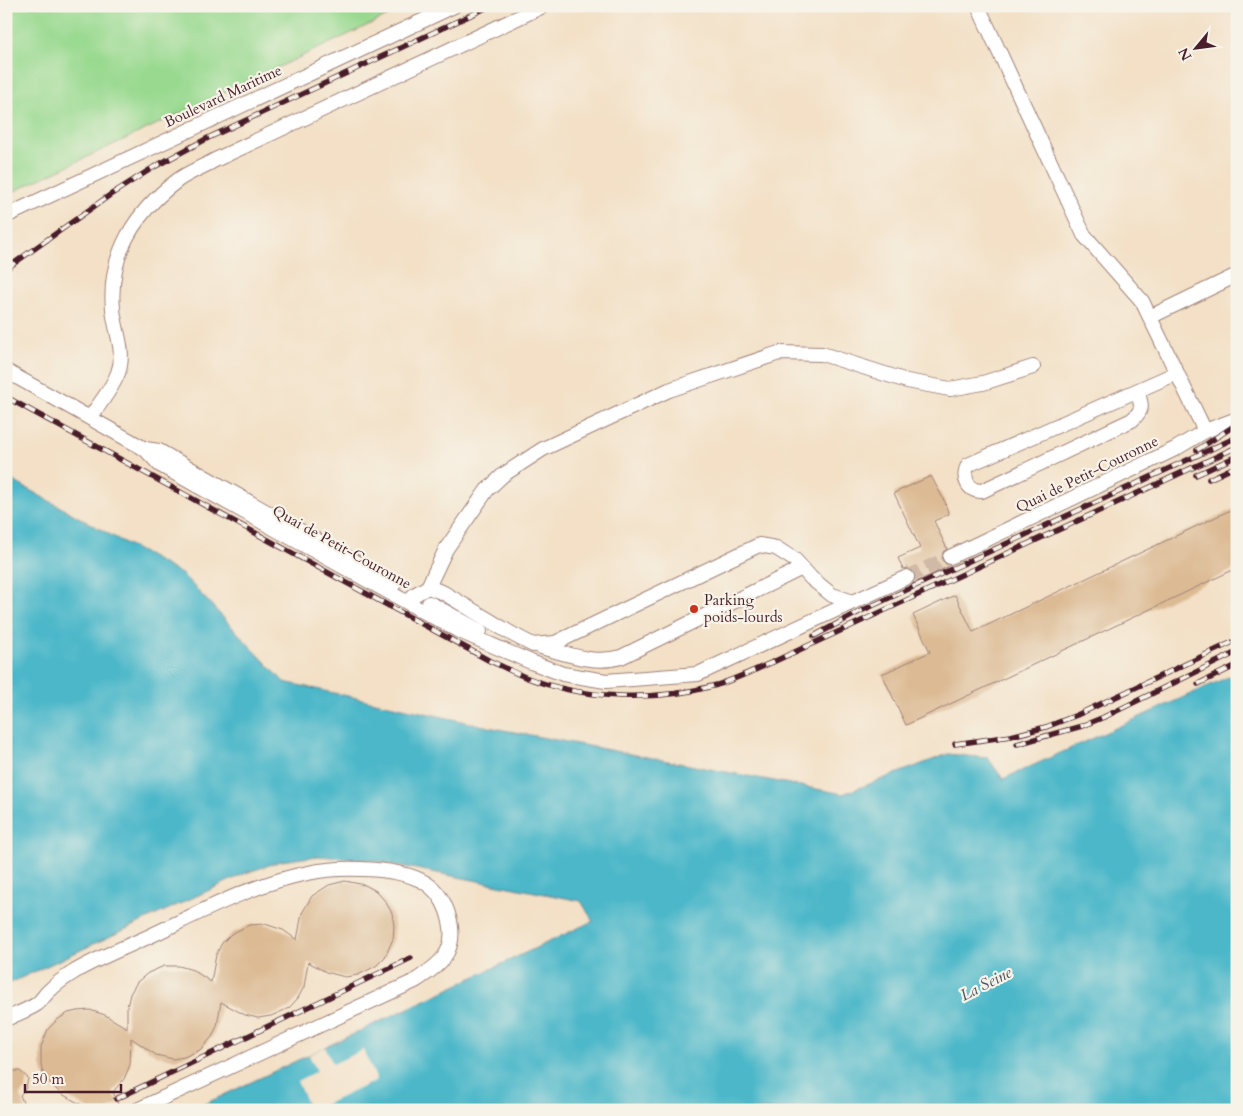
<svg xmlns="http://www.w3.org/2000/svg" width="1243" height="1116" font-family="Cardo,serif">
	<rect width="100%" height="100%" fill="#f7f3e8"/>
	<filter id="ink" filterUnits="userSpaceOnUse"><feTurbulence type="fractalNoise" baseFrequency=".02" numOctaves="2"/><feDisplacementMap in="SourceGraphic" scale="10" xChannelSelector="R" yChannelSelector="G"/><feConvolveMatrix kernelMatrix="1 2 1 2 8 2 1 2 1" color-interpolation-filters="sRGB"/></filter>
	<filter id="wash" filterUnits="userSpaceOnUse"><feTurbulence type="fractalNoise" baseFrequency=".0096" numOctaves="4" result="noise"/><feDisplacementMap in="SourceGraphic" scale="20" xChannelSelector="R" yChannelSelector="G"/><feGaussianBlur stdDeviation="1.12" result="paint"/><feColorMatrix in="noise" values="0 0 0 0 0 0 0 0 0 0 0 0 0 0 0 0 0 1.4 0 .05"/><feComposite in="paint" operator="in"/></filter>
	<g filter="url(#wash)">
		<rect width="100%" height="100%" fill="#f3e0c6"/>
		<polygon fill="#98d98f" stroke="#717c5d" points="6,6 409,6 6,195"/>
		<polygon fill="#4cb7c9" stroke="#4b6b7a" points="6,477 183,575 284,682 498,729 843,794 948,754 988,758 1003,779 1237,673 1237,1110 192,1110 593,921 581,901 370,860 318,856 281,861 246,873 6,985"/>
		<polygon fill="#f3e0c6" points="325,1047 333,1064 363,1050 377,1080 314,1110 310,1110 297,1081 317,1071 309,1055"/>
		<g id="blocks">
			<g fill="#dcba93">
				<polygon points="931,476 946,504 945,504 949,514 934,521 947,549 943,552 942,560 946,564 951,565 912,584 916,578 915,573 908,568 903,569 898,558 920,548 894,493"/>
				<polygon points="1237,507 1237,568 906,725 882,674 930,652 913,615 955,595 973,632"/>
				<polygon points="345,881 365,885 376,891 385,901 392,913 394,926 393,939 385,957 376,966 358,975 345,977 326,972 308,962 304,987 298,998 289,1008 271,1016 258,1018 245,1015 221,1002 217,1026 212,1037 200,1050 184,1057 173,1059 156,1055 131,1038 130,1065 124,1079 113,1092 118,1104 107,1110 91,1110 60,1093 49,1082 43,1073 41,1065 41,1047 48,1029 57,1020 68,1013 77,1011 90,1010 105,1015 127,1028 127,1007 130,994 137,982 148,973 164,966 179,966 193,970 211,982 216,955 222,943 231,934 249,925 265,924 283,930 297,940 302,913 312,896 329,885"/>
				<polygon points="12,1071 20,1071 28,1078 26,1088 20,1095 26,1110 6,1110 6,1075"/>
			</g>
		</g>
	</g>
	<g filter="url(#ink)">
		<use href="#blocks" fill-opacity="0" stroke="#9e8078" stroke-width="1"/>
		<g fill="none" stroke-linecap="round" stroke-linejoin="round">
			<polyline stroke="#d1b9a7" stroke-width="14" stroke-dasharray="14 7" stroke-linecap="butt" points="907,577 950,557"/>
			<defs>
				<g id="minor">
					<polyline points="978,6 1084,235 1142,301 1205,431"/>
					<polyline points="6,216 454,6"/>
					<polyline points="1150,317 1237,275"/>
					<polyline points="6,371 145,449 160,465 457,630 531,662 563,674 606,681 698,674 907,577"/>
					<path d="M1137,391C1142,405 1144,409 1132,420L982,491C967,491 962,477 968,465L1177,373"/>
					<path d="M90,418C99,404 112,389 118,373C126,351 115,331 113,309C108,255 135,212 178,180C189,172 203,167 215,160L543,6"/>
					<polyline points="145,449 159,451 394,584"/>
					<polyline points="950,557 1175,449 1205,431 1237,419"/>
					<polyline points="428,587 446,549 487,490 503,475 543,449 669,390 779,353 822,354 907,381 950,389 983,383 1033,367"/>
					<polyline points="409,602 414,595 428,587 444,593 512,634 533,645 555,643 759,545 776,548 795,560 811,578 832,595 853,602"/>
					<polyline points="429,603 480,631"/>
					<path d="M541,647C568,654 594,665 621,657L802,568"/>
					<path d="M6,1019C16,1014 28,1010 37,1004C42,1000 45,994 50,990C57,983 66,977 74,972C95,959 126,947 150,936C201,912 252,884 308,873C338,866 405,866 430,886C441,895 447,908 450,921C457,953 439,965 415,981L137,1110"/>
				</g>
			</defs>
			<use href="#minor" stroke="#9e8078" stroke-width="16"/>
			<use href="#minor" stroke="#fff" stroke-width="14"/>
			<defs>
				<g id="rail">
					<polyline points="6,269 110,195 154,167 208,138 490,6"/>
					<path d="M6,397L490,661C502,666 513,672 525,677C584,700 655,702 717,685C736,679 755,670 773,662L1237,447"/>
					<polyline points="1197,450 1237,424"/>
					<polyline points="1196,475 1237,456"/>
					<polyline points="1209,479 1237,466"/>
					<polyline points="814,636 861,611 1237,437"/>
					<polyline points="1198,684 1237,665"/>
					<polyline points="955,744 1011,736 1046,727 1077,715 1237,640"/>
					<polyline points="1017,744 1082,726 1104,717 1237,652"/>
					<polyline points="116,1099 411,958"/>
				</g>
			</defs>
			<use href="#rail" stroke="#4a1f2b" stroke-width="5.5"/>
			<use href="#rail" stroke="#f7f3e8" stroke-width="4" stroke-dasharray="11" stroke-linecap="butt"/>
		</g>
	</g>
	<circle fill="#c8321e" stroke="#f7f3e8" stroke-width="2" cx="694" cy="609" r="5"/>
	<g text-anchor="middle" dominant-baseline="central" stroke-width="4.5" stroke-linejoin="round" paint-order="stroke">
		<g font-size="15" fill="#4a1f2b" stroke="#f7f3e8">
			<text transform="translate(223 96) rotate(-25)">Boulevard Maritime</text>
			<text transform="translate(1087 474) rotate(-26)">Quai de Petit-Couronne</text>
			<text transform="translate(342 547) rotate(29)">Quai de Petit-Couronne</text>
		</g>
		<g font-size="15" fill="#4a1f2b" stroke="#f7f3e8" text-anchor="start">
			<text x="704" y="600">Parking<tspan x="704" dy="17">poids-lourds</tspan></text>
		</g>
		<g font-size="16" font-style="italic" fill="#4b5462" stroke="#f7f3e8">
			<text transform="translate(986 984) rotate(-27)">La Seine</text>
		</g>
	</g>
	<rect width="1243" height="1116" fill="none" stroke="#f7f3e8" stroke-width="25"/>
	<g transform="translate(1196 48) rotate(241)" stroke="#f7f3e8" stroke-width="4" paint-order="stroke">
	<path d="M0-4L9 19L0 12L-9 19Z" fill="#4a1f2b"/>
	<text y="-8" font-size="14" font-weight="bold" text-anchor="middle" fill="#4a1f2b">N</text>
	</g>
	<path d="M25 1084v8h96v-8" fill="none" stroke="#4a1f2b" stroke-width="2.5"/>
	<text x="32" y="1084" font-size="15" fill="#4a1f2b" stroke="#f7f3e8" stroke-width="4" paint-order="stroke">50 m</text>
</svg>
